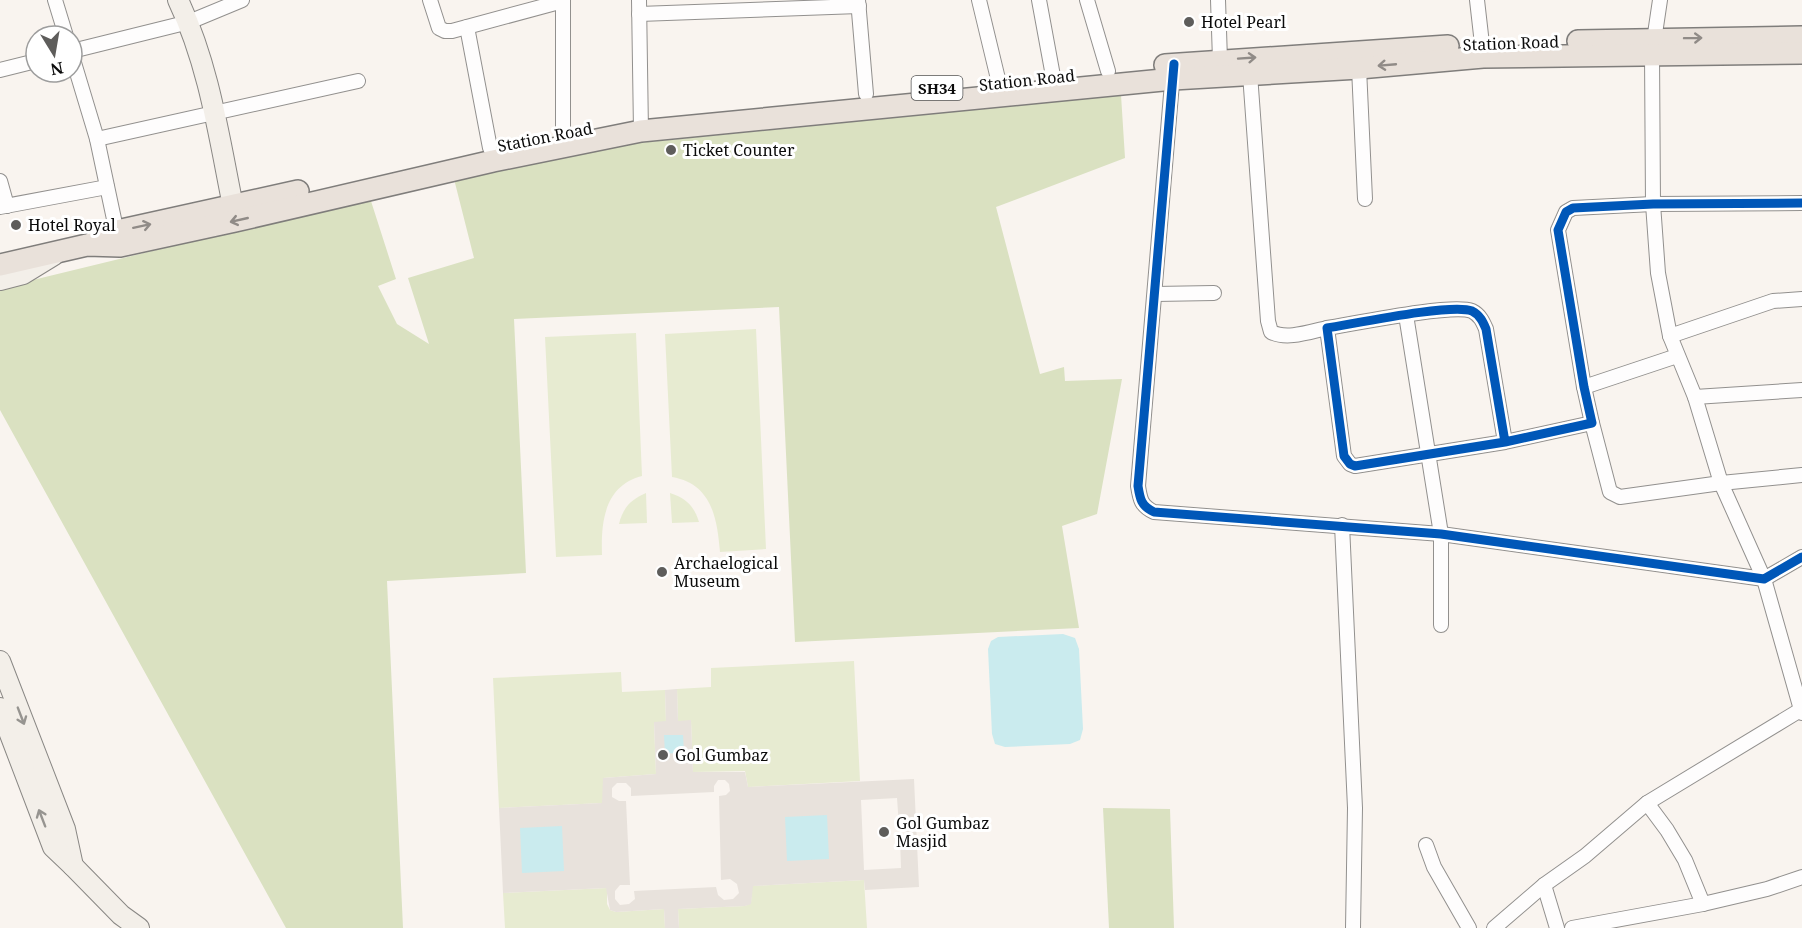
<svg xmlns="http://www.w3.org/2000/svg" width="1802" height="928" font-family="'Noto Serif',serif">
	<rect width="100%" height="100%" fill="#f9f4ef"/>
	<g fill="#e7ebd1">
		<path d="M756,329L766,549L720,552C717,518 712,484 672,477L665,334Z"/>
		<path d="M636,333L642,476C604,486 601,522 602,555L556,557L545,337Z"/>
		<path d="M646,493L647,523L619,524C623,508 630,500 646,493Z"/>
		<path d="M670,493C686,498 694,506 699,522L672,523Z"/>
		<polygon points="854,661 860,781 748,787 745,771 693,772 691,721 678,721 677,689 711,687 711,668"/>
		<polygon points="621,672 622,692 665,690 666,722 654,723 656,774 603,778 603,803 499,808 493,678"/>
		<polygon points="864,880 867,928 679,928 678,909 745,906 751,903 752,886"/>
		<polygon points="607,888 607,904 610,910 616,912 664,909 665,928 505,928 503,893"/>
	</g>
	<g fill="#dae1c1">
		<polygon points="1121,95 1125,158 996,207 1040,374 1064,367 1065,381 1122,379 1097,514 1062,526 1079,628 795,642 779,307 514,319 526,573 387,581 403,928 286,928 0,410 0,288 370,198 396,279 378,286 397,324 429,344 408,278 474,258 454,179 628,144"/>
		<polygon points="1103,808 1170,809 1174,928 1109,928"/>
	</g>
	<path fill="#e8e2dc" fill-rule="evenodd" d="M677,689L678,721L691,720L693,772H745L748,787L914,779L919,887L865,890L864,880L753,886L751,904L745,906L678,909L679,928H665L664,909L616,912L610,910L606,888L503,893L499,808L602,803L603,778L656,774L654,722L666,721L665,690ZM718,780H725L729,784L730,791L726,795L719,796L721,880L730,879L737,884L739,893L733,899L724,900L718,895L716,887L634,891L635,899L629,904L620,905L615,899V891L620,885H630L626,801H619L612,797V788L617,783H626L631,788V796L714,792V786ZM897,798L899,826H905L906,838L900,839L901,868L864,870L861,800Z"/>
	<g fill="#caebee">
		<polygon points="1063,634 1075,638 1079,649 1083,729 1080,740 1070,744 1005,747 995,744 992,734 988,649 991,641 998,637"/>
		<polygon points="664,735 683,735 684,752 665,754"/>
		<polygon points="827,815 829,859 787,861 785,817"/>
		<polygon points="562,826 564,871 522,873 520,828"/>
	</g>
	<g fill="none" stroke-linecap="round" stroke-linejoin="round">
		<defs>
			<g id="street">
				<polyline points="55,0 66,36"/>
				<polyline points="430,0 439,28 445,31 452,31 563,1"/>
				<polyline points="563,0 563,134"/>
				<polyline points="639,0 641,131"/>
				<polyline points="858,0 866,94"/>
				<polyline points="979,0 999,83"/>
				<polyline points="1039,0 1053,76"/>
				<polyline points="1087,0 1108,71"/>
				<polyline points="1218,0 1220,60"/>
				<polyline points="1477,0 1482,44"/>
				<polyline points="1660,0 1652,54 1653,204 1658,273 1670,336 1695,397 1721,483 1764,579 1802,713"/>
				<polyline points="639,14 859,6"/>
				<polyline points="467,27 490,148"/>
				<polyline points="72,51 189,22 242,0"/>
				<polyline points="72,56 97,139 118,238"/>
				<polyline points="1359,68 1365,199"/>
				<polyline points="0,70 36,61"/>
				<path d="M1173,71L1138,486C1140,499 1141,506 1154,512L1441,534L1764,579L1802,557"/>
				<path d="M1250,74L1268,321L1271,332C1287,340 1309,332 1327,328"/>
				<polyline points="97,139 358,81"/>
				<polyline points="0,181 7,206"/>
				<polyline points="0,207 107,187"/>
				<polyline points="1155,294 1214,293"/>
				<polyline points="1406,315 1441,534 1441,625"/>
				<polyline points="1670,336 1773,301 1802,299"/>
				<polyline points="1584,387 1677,356"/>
				<polyline points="1695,397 1802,390"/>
				<polyline points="1592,423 1610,492 1620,497 1721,483 1802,475"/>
				<path d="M1505,442L1486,329C1483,322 1480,315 1472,311C1452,303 1353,324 1327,328L1344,456L1350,464L1355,466L1505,442L1592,423L1584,387L1558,230L1566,212L1573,208L1653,204L1802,203"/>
				<polyline points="1342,525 1355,808 1353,928"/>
				<polyline points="1647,803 1667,830 1685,860 1703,904 1767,889 1802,877"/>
				<polyline points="1426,845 1434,867 1469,928"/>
				<polyline points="1544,885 1557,928"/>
				<polyline points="1494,928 1544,885 1585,856 1647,803 1802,709"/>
				<polyline points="1572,928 1703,904"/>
			</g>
			<g id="secondary">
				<path d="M178,0C209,65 219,137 233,206"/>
				<polyline points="0,280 23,274 54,255"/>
				<polyline points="0,661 65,829 73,866"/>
				<polyline points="0,708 53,847 73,866 121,915 139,928"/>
			</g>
			<g id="primary">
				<polyline points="1578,41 1802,37"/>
				<polyline points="1165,65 1448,46"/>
				<polyline points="91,244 117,231 298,191"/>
				<polyline points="0,265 87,245 120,246 235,221 493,161 641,131 1173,79 1359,68 1483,57 1802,53"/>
			</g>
		</defs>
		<use href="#street" stroke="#92908e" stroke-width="16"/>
		<use href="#secondary" stroke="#898784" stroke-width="22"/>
		<use href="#primary" stroke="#7f7d7b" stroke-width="24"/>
		<use href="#street" stroke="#fefdfd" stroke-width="14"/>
		<use href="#secondary" stroke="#f3efe9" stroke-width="20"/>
		<use href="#primary" stroke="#e9e1da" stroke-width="21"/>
		<defs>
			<g id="cycleway">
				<path d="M1174,64L1138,486C1140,499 1141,506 1154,512L1441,534L1764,579L1802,557"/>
				<path d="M1505,442L1486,329C1483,322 1480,315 1472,311C1452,303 1353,324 1327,328L1344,456L1350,464L1355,466L1505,442L1592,423L1584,387L1558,230L1566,212L1573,208L1653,204L1802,203"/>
			</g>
		</defs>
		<use href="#cycleway" stroke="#fff" stroke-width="13"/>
		<use href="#cycleway" stroke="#0057b8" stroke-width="9"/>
	</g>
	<defs><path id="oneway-shaft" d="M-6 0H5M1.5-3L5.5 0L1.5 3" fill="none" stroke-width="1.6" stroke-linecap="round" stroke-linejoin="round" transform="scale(1.5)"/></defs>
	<g stroke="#908b87">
		<use href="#oneway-shaft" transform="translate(1693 38) rotate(-1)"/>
		<use href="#oneway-shaft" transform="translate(1247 58) rotate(-4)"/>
		<use href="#oneway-shaft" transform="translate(1387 65) rotate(175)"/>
		<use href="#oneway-shaft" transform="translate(239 220) rotate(167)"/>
		<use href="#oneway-shaft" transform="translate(142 226) rotate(-12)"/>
	</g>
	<g stroke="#969490">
		<use href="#oneway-shaft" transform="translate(21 716) rotate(69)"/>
		<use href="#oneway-shaft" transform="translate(42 818) rotate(-111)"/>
	</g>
	<g fill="#5e5d5b" stroke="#fff" stroke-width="2">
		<circle cx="1189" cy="22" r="6"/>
		<circle cx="671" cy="150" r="6"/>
		<circle cx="16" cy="225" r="6"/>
		<circle cx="662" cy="572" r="6"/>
		<circle cx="663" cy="755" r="6"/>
		<circle cx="884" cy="832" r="6"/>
	</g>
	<g text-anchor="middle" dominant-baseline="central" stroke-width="6" stroke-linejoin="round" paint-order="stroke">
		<rect fill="#fff" stroke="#545454" stroke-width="1.5" x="911.5" y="76" width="51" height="24" rx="4.5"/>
		<g font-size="15" font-weight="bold" fill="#0b0b0b">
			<text x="937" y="88">SH34</text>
		</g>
		<g font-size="16" fill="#0b0b0b" stroke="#fff" text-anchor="start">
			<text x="1201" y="22">Hotel Pearl</text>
			<text x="683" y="150">Ticket Counter</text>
			<text x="28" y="225">Hotel Royal</text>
			<text x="674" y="563">Archaelogical<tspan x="674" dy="18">Museum</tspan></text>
			<text x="675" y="755">Gol Gumbaz</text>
			<text x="896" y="823">Gol Gumbaz<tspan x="896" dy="18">Masjid</tspan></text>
		</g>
		<g font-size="16" fill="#0b0b0b" stroke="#fff">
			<text transform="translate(1511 43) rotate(-2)">Station Road</text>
			<text transform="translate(1027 80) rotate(-6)">Station Road</text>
			<text transform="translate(545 137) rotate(-11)">Station Road</text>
		</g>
	</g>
	<g transform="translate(54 54) rotate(169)"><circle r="28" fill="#ffffff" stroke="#9d9d9d" stroke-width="1.5"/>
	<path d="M0-4.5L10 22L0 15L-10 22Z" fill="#5e5d5b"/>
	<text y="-9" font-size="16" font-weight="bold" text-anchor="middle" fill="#0b0b0b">N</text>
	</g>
</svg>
